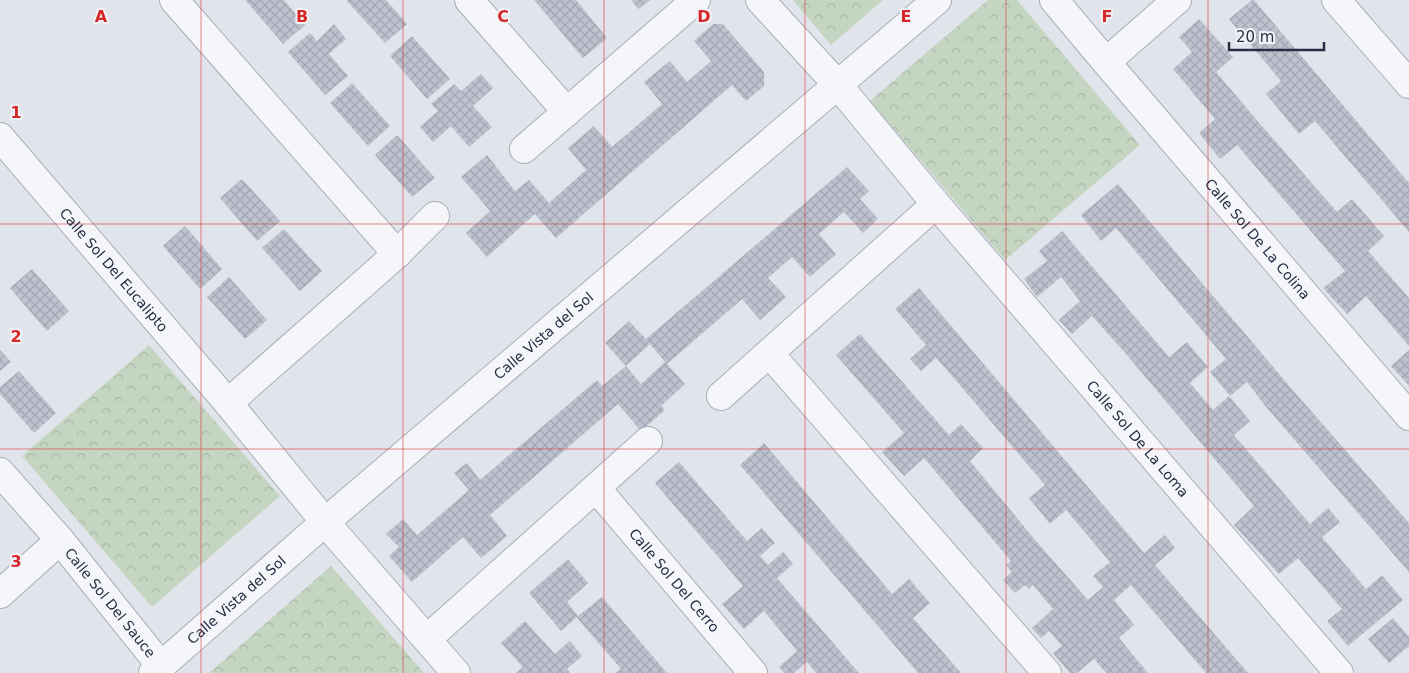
<svg xmlns="http://www.w3.org/2000/svg" width="1409" height="673" font-family="'DejaVu Sans',sans-serif">
	<defs>
		<pattern id="park-crowns" width="20" height="18" patternUnits="userSpaceOnUse" patternTransform="scale(1.25)"><rect width="20" height="18" fill="#c4d6c2"/><path d="M2 6a3 3 0 1 1 6 0M12 15a3 3 0 1 1 6 0" fill="none" stroke="#a8b8a8"/></pattern>
		<pattern id="building-cross-hatch" width="8" height="8" patternUnits="userSpaceOnUse" patternTransform="scale(1.25)"><rect width="8" height="8" fill="#bec2cf"/><path d="M0 0l8 8M0 8l8-8" fill="none" stroke="#a3a7b3"/></pattern>
	</defs>
	<rect width="100%" height="100%" fill="#e2e4eb"/>
	<g fill="url(#park-crowns)">
		<polygon points="793,0 883,0 831,45"/>
		<polygon points="988,0 1017,0 1140,145 1005,260 870,101"/>
		<polygon points="149,345 280,496 152,607 22,456"/>
		<polygon points="331,566 424,673 209,673"/>
	</g>
	<g fill="url(#building-cross-hatch)">
		<polygon points="247,0 284,0 305,25 283,44 246,1"/>
		<polygon points="348,0 386,0 407,24 385,43 347,1"/>
		<polygon points="534,0 576,0 607,38 583,58"/>
		<polygon points="631,0 650,0 639,9"/>
		<polygon points="1252,0 1254,0 1409,183 1409,232 1315,121 1299,134 1266,94 1281,81 1229,19"/>
		<polygon points="1199,19 1233,57 1216,72 1261,125 1337,212 1352,199 1384,236 1368,251 1409,298 1409,346 1366,296 1347,314 1323,288 1345,271 1237,145 1220,159 1199,133 1215,119 1173,69 1192,52 1179,37"/>
		<polygon points="334,24 346,39 329,54 348,76 325,95 288,52 310,33 317,41"/>
		<polygon points="713,24 723,24 764,72 764,86 746,101 732,85 556,238 535,214 487,257 466,233 490,211 461,177 487,155 515,191 529,180 549,203 586,170 568,148 594,126 612,147 662,104 644,82 670,61 687,82 711,61 694,41"/>
		<polygon points="412,36 450,79 427,99 390,56"/>
		<polygon points="481,74 493,88 473,106 492,127 469,147 451,126 433,142 420,127 438,111 431,104 454,84 461,91"/>
		<polygon points="352,83 390,126 368,146 330,103"/>
		<polygon points="397,135 435,178 412,197 375,155"/>
		<polygon points="847,167 869,191 860,199 878,219 863,233 844,212 819,234 836,254 810,277 792,257 768,278 786,297 760,320 742,299 667,364 685,384 661,406 665,410 641,431 618,404 490,515 507,536 481,558 463,537 412,582 389,556 399,547 386,534 403,519 417,535 469,490 454,473 467,463 480,480 597,380 602,386 626,366 641,384 665,362 650,344 626,366 605,343 629,321 646,339"/>
		<polygon points="242,179 280,221 257,241 220,198"/>
		<polygon points="1118,184 1291,388 1409,523 1409,572 1267,408 1247,382 1230,396 1210,372 1226,359 1116,228 1101,241 1081,215"/>
		<polygon points="185,226 222,269 200,289 163,246"/>
		<polygon points="284,229 322,271 300,291 262,248"/>
		<polygon points="1062,231 1169,357 1187,342 1208,367 1190,383 1213,410 1229,396 1250,421 1234,435 1310,524 1328,508 1340,522 1322,537 1366,589 1382,575 1403,600 1348,646 1327,621 1342,609 1298,558 1279,574 1234,525 1254,506 1126,354 1092,316 1072,334 1059,320 1080,301 1061,277 1037,297 1024,279 1047,261 1039,251"/>
		<polygon points="32,269 69,311 47,331 10,288"/>
		<polygon points="229,277 267,320 245,339 207,297"/>
		<polygon points="919,288 1144,553 1165,535 1175,548 1155,565 1248,673 1206,673 1131,585 1114,600 1134,625 1119,638 1148,673 1106,673 1094,659 1077,673 1070,673 1053,653 1062,646 1049,631 1041,638 1032,628 1053,609 1033,585 1029,589 1025,585 1015,593 1003,580 1012,572 1006,565 1011,561 924,458 904,476 882,452 904,433 836,355 860,334 949,435 961,424 983,448 970,461 1035,540 1088,600 1103,587 1093,576 1110,562 1066,510 1050,524 1029,498 1045,485 959,384 936,358 921,371 910,359 926,345 895,309"/>
		<polygon points="0,350 11,362 0,371"/>
		<polygon points="1409,350 1409,386 1391,366"/>
		<polygon points="19,371 56,413 34,433 0,394 0,387"/>
		<polygon points="764,443 892,594 909,579 930,603 913,618 961,673 918,673 913,667 740,465"/>
		<polygon points="679,462 747,541 762,528 775,543 760,556 768,565 783,552 793,564 777,578 859,673 816,673 807,662 794,673 784,673 779,667 797,651 764,611 744,629 722,604 743,586 655,483"/>
		<polygon points="568,559 588,583 567,602 578,616 602,597 667,673 615,673 621,669 577,618 578,616 561,631 529,593"/>
		<polygon points="1393,618 1409,637 1409,646 1389,663 1368,639"/>
		<polygon points="525,621 555,654 570,641 582,656 567,669 570,673 516,673 523,667 501,643"/>
	</g>
	<g fill="none" stroke-linecap="round" stroke-linejoin="round">
		<defs>
			<g id="minor">
				<polyline points="174,0 397,254"/>
				<polyline points="469,0 567,112"/>
				<path id="s1" d="M760,0L837,84L936,204L1339,673"/>
				<path id="s2" d="M1054,0L1106,62L1409,416"/>
				<polyline points="1336,0 1409,84"/>
				<polyline points="1106,62 1177,0"/>
				<path id="s3" d="M0,137L228,403L325,522L456,673"/>
				<polyline points="524,149 696,0"/>
				<polyline points="769,353 1047,673"/>
				<polyline points="721,396 936,204"/>
				<polyline points="228,403 397,254 435,216"/>
				<path id="s4" d="M0,472L60,540L161,666"/>
				<path id="s5" d="M596,488L753,673"/>
				<polyline points="0,594 60,540"/>
				<polyline points="427,639 648,441"/>
			</g>
			<g id="tertiary">
				<path id="s6" d="M153,673L325,522L937,0"/>
			</g>
		</defs>
		<use href="#minor" stroke="#aaadb9" stroke-width="30"/>
		<use href="#tertiary" stroke="#aaadb9" stroke-width="30"/>
		<use href="#minor" stroke="#f5f6f9" stroke-width="28"/>
		<use href="#tertiary" stroke="#f5f6f9" stroke-width="28"/>
	</g>
	<path fill="none" stroke="#d62828" stroke-width="1" stroke-opacity="0.55" d="M201,0V673M403,0V673M604,0V673M805,0V673M1006,0V673M1208,0V673M0,224H1409M0,449H1409"/>
	<g text-anchor="middle" dominant-baseline="central" stroke-width="4" stroke-linejoin="round" paint-order="stroke">
		<g font-size="14" fill="#282e45" stroke="#f2f3f8">
			<text stroke="none"><textPath href="#s2" startOffset="314">Calle Sol De La Colina</textPath></text>
			<text stroke="none"><textPath href="#s3" startOffset="175">Calle Sol Del Eucalipto</textPath></text>
			<text stroke="none"><textPath href="#s6" startOffset="516">Calle Vista del Sol</textPath></text>
			<text stroke="none"><textPath href="#s1" startOffset="579">Calle Sol De La Loma</textPath></text>
			<text stroke="none"><textPath href="#s5" startOffset="121">Calle Sol Del Cerro</textPath></text>
			<text stroke="none"><textPath href="#s6" startOffset="111">Calle Vista del Sol</textPath></text>
			<text stroke="none"><textPath href="#s4" startOffset="171">Calle Sol Del Sauce</textPath></text>
		</g>
	</g>
	<g font-size="16" text-anchor="middle" font-weight="bold" fill="#d62828" stroke="#f2f3f8" stroke-width="4" stroke-linejoin="round" paint-order="stroke">
		<text x="101" y="22">A</text>
		<text x="302" y="22">B</text>
		<text x="503" y="22">C</text>
		<text x="704" y="22">D</text>
		<text x="906" y="22">E</text>
		<text x="1107" y="22">F</text>
		<text x="16" y="118">1</text>
		<text x="16" y="342">2</text>
		<text x="16" y="567">3</text>
	</g>
	<path d="M1229 42v8h95v-8" fill="none" stroke="#282e45" stroke-width="2.5"/>
	<text x="1236" y="42" font-size="15" fill="#282e45" stroke="#f2f3f8" stroke-width="4" paint-order="stroke">20 m</text>
</svg>
